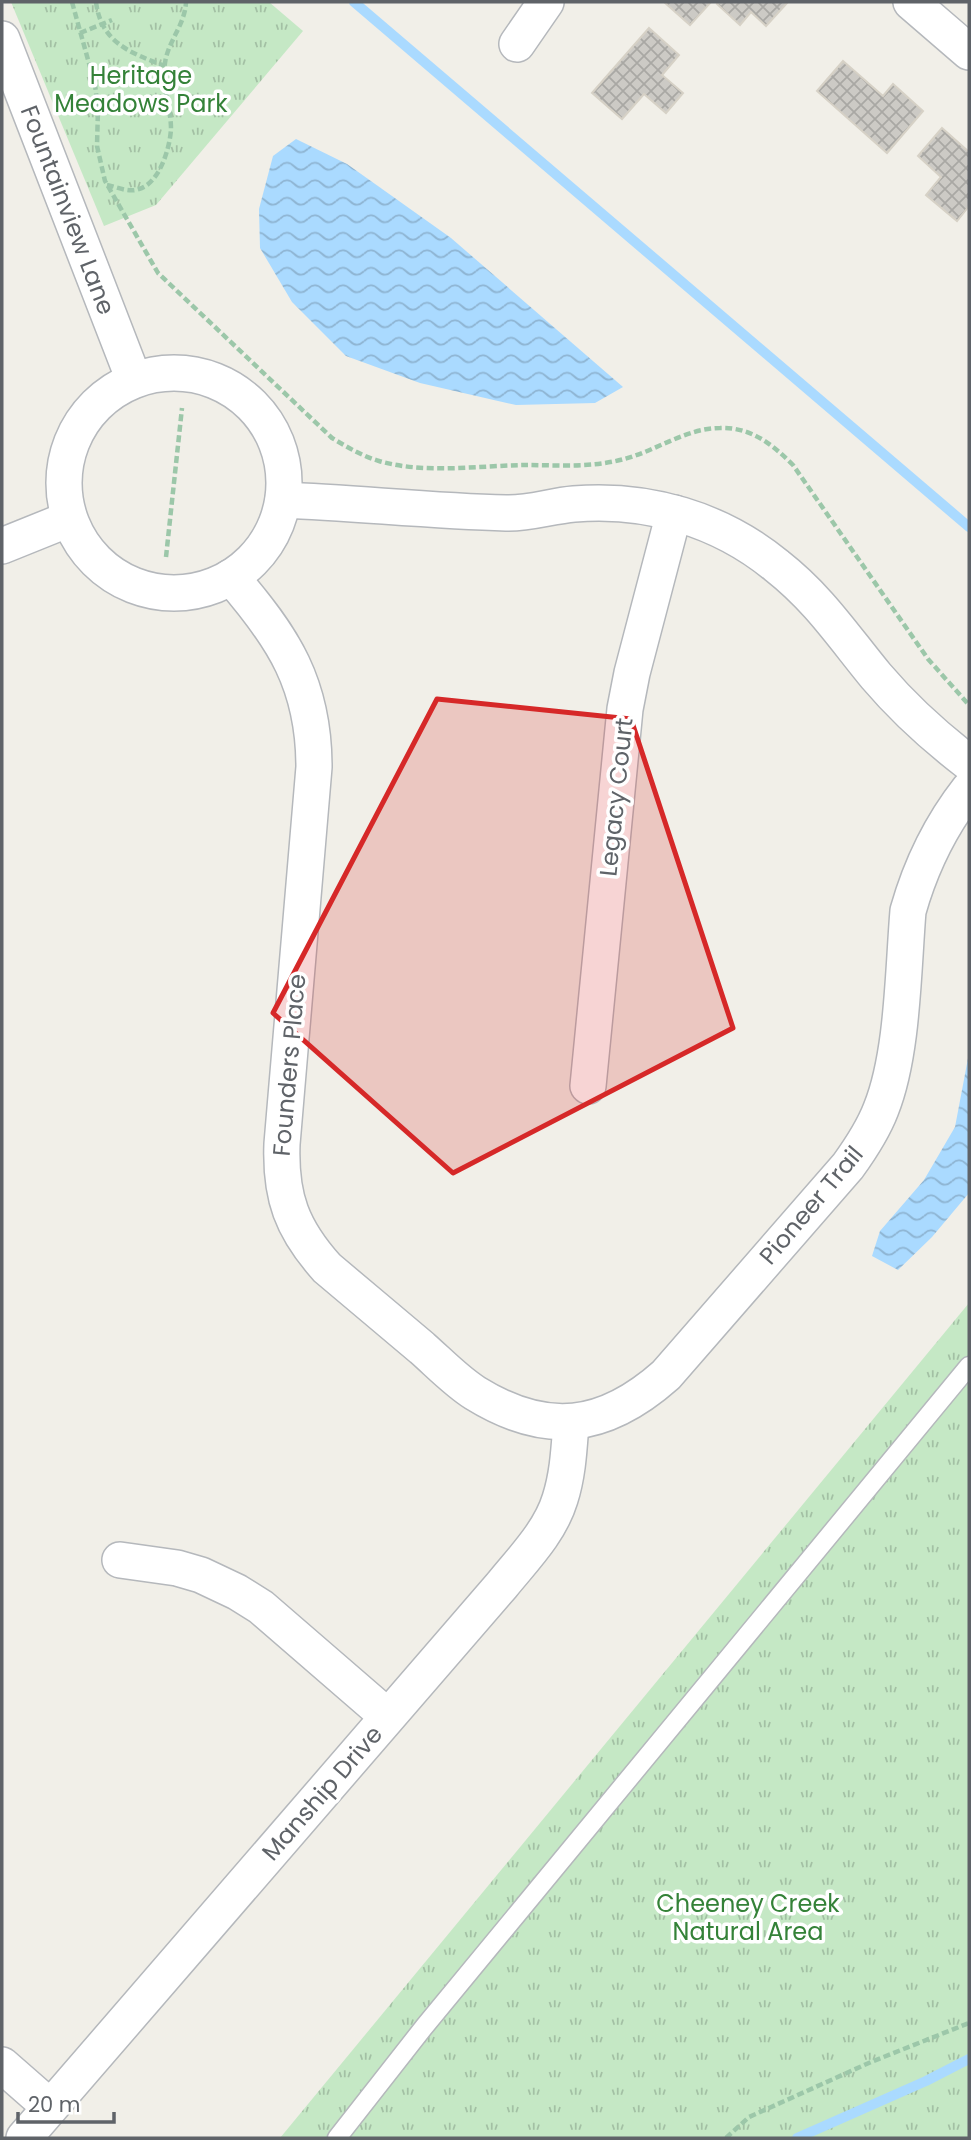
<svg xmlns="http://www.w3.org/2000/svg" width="971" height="2140" font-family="Poppins,sans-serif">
	<defs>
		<pattern id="park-tufts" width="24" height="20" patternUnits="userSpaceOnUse" patternTransform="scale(1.75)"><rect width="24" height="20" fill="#c5e8c5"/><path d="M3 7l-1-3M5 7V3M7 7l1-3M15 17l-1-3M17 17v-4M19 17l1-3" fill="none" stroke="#a3c0a4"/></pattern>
		<pattern id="water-waves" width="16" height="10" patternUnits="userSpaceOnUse" patternTransform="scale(1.75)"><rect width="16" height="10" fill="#aadaff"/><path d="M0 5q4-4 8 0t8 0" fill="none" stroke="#8eb4d2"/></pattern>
		<pattern id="building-cross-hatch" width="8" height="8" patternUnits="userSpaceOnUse" patternTransform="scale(1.75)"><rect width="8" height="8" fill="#cccac5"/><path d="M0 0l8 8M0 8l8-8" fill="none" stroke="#a9a8a4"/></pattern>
	</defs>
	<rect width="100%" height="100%" fill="#f1efe8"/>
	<g fill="url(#park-tufts)">
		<polygon points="11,2 269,2 303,31 156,205 104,226"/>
		<polygon points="969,1303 969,2138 280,2138"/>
	</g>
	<g fill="url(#water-waves)">
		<polygon points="296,139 347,164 451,238 623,387 595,403 516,405 420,383 346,356 292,302 260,248 259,209 273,156"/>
		<polygon points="969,1053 969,1193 932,1237 898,1270 872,1256 880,1231 924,1180 955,1127"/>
	</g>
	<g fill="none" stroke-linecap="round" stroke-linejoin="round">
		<g stroke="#aadaff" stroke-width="10">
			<polyline points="354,2 969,527"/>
			<polyline points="797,2138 926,2081 969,2059"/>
		</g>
	</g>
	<g fill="url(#building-cross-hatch)" stroke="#d6d1c6" stroke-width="2">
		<polygon points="664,2 711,2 690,25"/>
		<polygon points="719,2 788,2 766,26 751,12 740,25 717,4"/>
		<polygon points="649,28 679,55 662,75 683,93 666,113 644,94 622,119 592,93"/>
		<polygon points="843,61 883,96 893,84 923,111 887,153 817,91"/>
		<polygon points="942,128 969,152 969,206 957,221 926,195 941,177 918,156"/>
	</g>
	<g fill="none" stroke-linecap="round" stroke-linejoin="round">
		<defs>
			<polyline id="lane" points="337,2138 424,2027 969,1366"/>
			<g id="street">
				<polyline points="911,2 969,52"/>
				<polyline points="2,39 134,380"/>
				<polyline points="517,44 546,2"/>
				<circle cx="174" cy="483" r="110"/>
				<path d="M283,500C357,503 431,511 506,513C528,514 551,506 574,504C648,498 720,519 777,566C819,599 843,636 876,676C904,709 935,737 969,763"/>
				<polyline points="2,546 69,519"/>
				<path d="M231,577C284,638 314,685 314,767L282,1144C280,1197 292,1229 327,1268C359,1295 390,1321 422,1348C439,1363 456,1381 475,1393C546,1437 604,1430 666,1375L848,1166C861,1148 873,1130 881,1109C903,1054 903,971 908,911C921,865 940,826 969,789"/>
				<polyline points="588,1086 625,709 632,673 674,513"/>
				<polyline points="120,1560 177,1568 201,1575 237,1592 261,1607 387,1716"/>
				<polyline points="2,2065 50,2107"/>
				<path d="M24,2138L502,1585C523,1559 550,1532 560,1499C568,1474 569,1449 571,1423"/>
			</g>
		</defs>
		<use href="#lane" stroke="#b5b8bc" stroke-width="21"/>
		<use href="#street" stroke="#b5b8bc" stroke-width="38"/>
		<g stroke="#9cc7a9" stroke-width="4.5" stroke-dasharray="7 3.5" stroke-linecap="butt">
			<path d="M72,2L95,85L98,108L97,146L105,181L158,273L332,438C347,447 362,456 379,461C424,474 477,466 523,465C556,465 592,468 624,459C656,451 686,428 720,428C751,427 772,444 793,465L928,659L969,705"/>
			<path d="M96,2C101,43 131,53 165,66"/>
			<polyline points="80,33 112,20"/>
			<path d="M107,185C117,187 129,193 139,189C160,183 170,147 171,129C171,107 161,86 165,63C168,41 185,25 186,2"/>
			<polyline points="166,557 182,408"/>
			<polyline points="726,2138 749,2117 871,2062 969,2023"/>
		</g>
		<use href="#lane" stroke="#fff" stroke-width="18"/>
		<use href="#street" stroke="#fff" stroke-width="35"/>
	</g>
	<path fill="#d62828" fill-opacity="0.2" stroke="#d62828" stroke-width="5" stroke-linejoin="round" d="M437,699L631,719L733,1028L453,1173L273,1013Z"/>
	<g text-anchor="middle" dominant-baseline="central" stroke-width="7" stroke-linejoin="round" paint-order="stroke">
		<g font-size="24" fill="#348238" stroke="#fff">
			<text x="141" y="75">Heritage<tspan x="141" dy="28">Meadows Park</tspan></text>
			<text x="748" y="1903">Cheeney Creek<tspan x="748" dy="28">Natural Area</tspan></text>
		</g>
		<g font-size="24" fill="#5f6368" stroke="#fff">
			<text transform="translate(68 210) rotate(69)">Fountainview Lane</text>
			<text transform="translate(616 797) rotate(-84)">Legacy Court</text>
			<text transform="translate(289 1065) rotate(-85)">Founders Place</text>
			<text transform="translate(811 1205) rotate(-50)">Pioneer Trail</text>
			<text transform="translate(322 1793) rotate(-49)">Manship Drive</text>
		</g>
	</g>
	<rect width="971" height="2140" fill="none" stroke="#5f6368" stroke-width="7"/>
	<path d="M18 2112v10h96v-10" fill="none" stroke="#5f6368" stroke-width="3.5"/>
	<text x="28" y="2112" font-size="21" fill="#5f6368" stroke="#ffffff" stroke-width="5" paint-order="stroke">20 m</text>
</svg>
